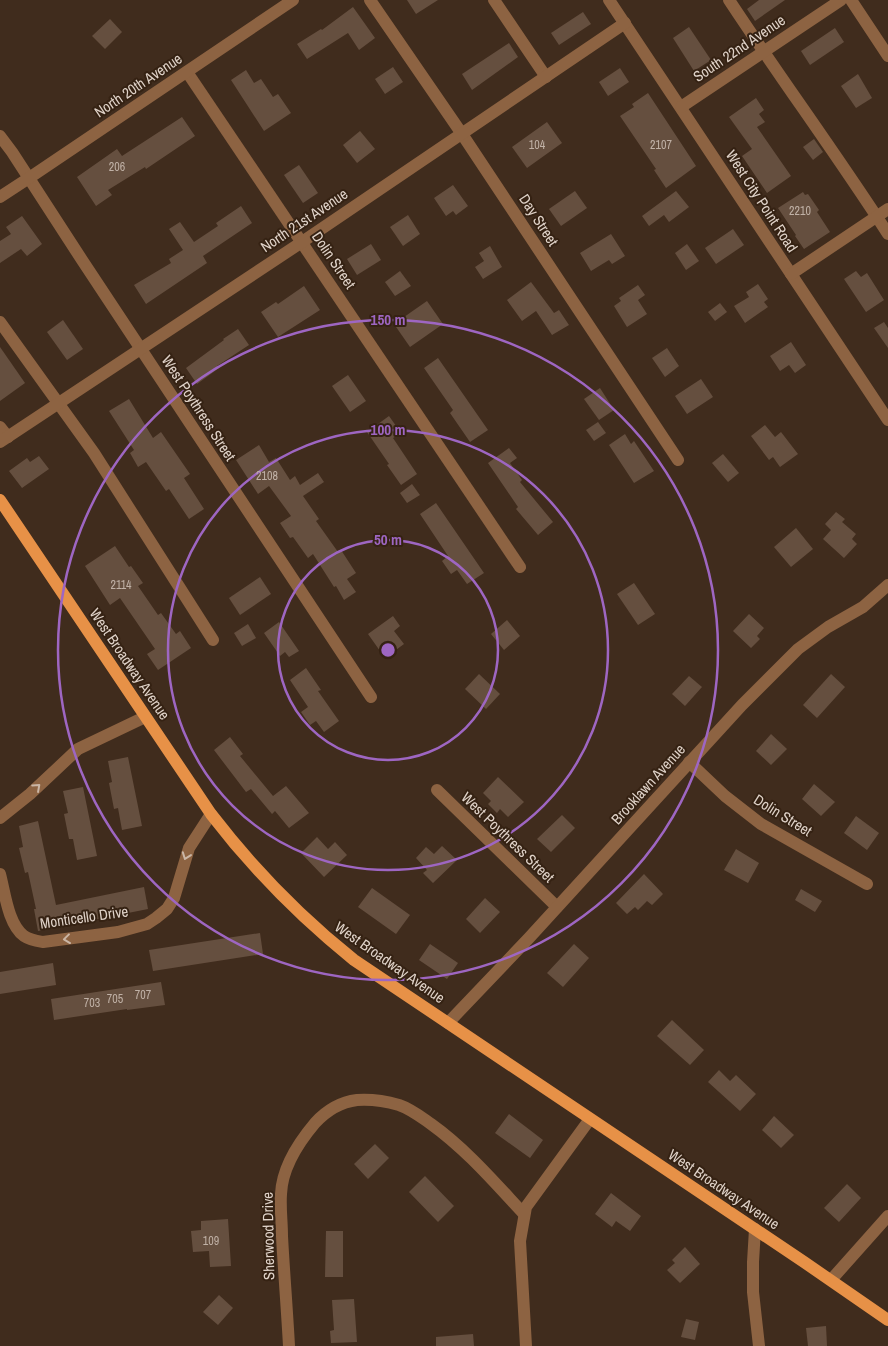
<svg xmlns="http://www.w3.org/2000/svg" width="888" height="1346" font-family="'Archivo Narrow',sans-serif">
	<rect width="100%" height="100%" fill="#402c1d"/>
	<g fill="#654f3f">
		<polygon points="407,0 438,0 416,14"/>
		<polygon points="759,0 785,0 755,21 747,9"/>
		<polygon points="353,7 375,38 359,50 348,33 307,59 297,44 321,29 322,30"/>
		<polygon points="583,12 591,24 559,45 551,33"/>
		<polygon points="110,19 122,32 105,49 92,36"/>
		<polygon points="689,27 711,60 694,71 673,38"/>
		<polygon points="835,28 844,42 810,65 801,51"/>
		<polygon points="509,43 518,57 472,90 462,74"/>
		<polygon points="393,67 403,82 385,94 375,79"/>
		<polygon points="620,68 629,82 608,96 599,82"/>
		<polygon points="246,70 254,83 261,79 273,97 278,94 291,113 264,131 231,80"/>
		<polygon points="858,74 872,98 856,108 841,86"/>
		<polygon points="648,93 696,166 666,188 654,170 656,169 620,116 634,107 632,104"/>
		<polygon points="756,98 764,110 759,114 765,122 757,127 791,176 767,193 742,156 752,149 729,117"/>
		<polygon points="182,117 195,136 146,169 145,167 108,190 112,195 96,206 77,177 117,149 122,156"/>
		<polygon points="547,122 562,143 527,168 512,147"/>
		<polygon points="360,131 375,149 357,163 343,145"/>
		<polygon points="814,139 823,152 813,160 803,147"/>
		<polygon points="299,165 318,193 303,203 284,175"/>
		<polygon points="453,185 468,206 456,215 453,211 446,216 434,198"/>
		<polygon points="575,191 587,208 561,226 549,209"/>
		<polygon points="676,191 689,207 669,222 664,215 649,226 642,216"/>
		<polygon points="803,192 805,195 808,194 819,210 817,212 830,232 804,249 795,236 796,235 778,208"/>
		<polygon points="241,206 252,223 203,256 207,263 146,304 134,285 171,263 169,259 183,250 169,229 180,222 194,242 218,226 216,223"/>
		<polygon points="408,215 420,234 403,246 390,227"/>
		<polygon points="22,216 42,244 27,256 21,249 0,263 0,241 11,234 6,227"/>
		<polygon points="733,229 744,245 716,264 705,248"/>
		<polygon points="611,234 625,256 612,264 609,260 591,271 580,253"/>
		<polygon points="371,244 381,260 357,275 347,259"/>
		<polygon points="687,244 699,261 686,270 675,253"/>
		<polygon points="490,246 502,267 483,279 475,267 484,261 479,253"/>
		<polygon points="400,271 411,286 395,296 385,282"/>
		<polygon points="856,271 861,277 867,273 884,300 866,312 844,279"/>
		<polygon points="531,282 554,313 559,310 569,325 552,335 536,311 522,321 507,300"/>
		<polygon points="758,284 768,299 764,302 768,307 745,323 734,306 749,297 746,292"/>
		<polygon points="638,285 645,295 638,300 647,314 627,327 614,306 621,301 619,298"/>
		<polygon points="304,286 320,310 278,337 261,312 276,302 278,304"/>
		<polygon points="427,301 443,324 410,347 394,324"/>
		<polygon points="720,303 727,312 715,321 708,312"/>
		<polygon points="63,320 83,349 67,360 47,332"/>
		<polygon points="884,322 888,328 888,348 874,328"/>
		<polygon points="238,329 249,345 217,366 219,368 197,384 186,368 224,340 223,339"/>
		<polygon points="791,342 806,365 795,373 789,365 780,371 770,356"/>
		<polygon points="0,347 25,383 0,401"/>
		<polygon points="667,348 679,366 665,377 652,358"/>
		<polygon points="438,358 488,430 470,442 450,413 453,410 424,368"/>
		<polygon points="348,375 366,401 350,412 332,386"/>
		<polygon points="701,379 713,397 687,414 675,396"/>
		<polygon points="600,388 614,410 599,420 584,399"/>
		<polygon points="129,399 153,438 161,432 190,474 184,478 204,509 189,519 169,489 166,491 146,462 138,467 130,453 134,450 109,411"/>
		<polygon points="389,416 401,433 393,438 417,474 401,485 387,465 389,464 367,432"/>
		<polygon points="598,422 606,433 594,441 586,430"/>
		<polygon points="765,425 775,437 781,432 798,454 780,467 773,457 769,460 751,436"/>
		<polygon points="625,434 631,444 634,441 654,471 634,483 609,445"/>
		<polygon points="259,445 269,462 276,458 290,480 295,476 300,485 318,473 324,482 303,496 319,519 316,521 338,552 341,550 356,573 347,579 356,592 344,600 336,586 334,587 313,554 308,558 293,537 290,538 280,523 291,516 269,486 258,494 236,460"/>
		<polygon points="509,448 517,458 510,463 522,480 520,482 553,522 538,535 516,509 518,507 488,463"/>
		<polygon points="723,454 739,473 728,482 712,463"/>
		<polygon points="39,456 49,469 22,488 9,471 27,458 30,462"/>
		<polygon points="412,484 420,495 407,503 400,493"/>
		<polygon points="436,503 484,573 467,584 457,570 451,574 442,561 448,556 420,514"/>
		<polygon points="836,512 845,519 842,522 856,534 852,539 857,544 844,558 823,539 831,530 825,524"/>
		<polygon points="796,528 813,549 791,567 774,547"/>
		<polygon points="115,546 129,567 131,566 143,583 138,586 158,615 161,613 176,634 180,631 191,648 158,670 147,654 155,649 120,598 110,605 85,566"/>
		<polygon points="260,577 271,594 240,615 229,598"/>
		<polygon points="634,583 655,614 638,625 617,594"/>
		<polygon points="749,614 764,628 757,636 760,639 751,648 733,631"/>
		<polygon points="393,616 400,626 394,631 404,644 385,658 368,634"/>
		<polygon points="507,620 520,636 504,650 491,634"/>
		<polygon points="279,622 299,651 289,657 285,652 280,656 264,633"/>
		<polygon points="248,624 256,638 242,646 234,633"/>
		<polygon points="306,668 321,690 318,691 339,721 324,732 316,721 310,725 301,712 308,707 290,680"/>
		<polygon points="479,674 500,694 486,709 465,689"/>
		<polygon points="831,674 845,687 817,718 803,705"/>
		<polygon points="689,676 702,687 685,706 672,694"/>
		<polygon points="771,734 787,749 771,765 756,751"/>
		<polygon points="230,737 243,754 240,756 273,796 286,786 309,813 289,828 275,811 272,814 251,789 246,792 214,750"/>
		<polygon points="128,757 142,826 122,830 118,808 114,809 109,783 112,782 108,761"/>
		<polygon points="498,777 524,802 508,817 500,809 497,813 488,804 491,801 483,793"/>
		<polygon points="814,784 835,802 821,816 802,799"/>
		<polygon points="83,787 97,856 77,860 73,839 69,839 64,814 68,813 63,791"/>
		<polygon points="562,815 575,828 551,852 537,839"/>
		<polygon points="856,816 879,833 867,850 844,833"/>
		<polygon points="38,821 56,905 144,887 148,909 38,931 34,909 36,909 28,872 25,873 19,848 23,847 19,826"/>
		<polygon points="317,837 328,849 335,842 347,855 324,877 301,853"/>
		<polygon points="442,846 457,860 433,883 423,873 427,870 416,858 426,847 434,854"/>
		<polygon points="736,849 759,863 748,883 724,870"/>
		<polygon points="644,874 663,894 652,905 647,901 638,910 635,907 627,914 616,903"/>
		<polygon points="372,888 410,915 396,934 358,907"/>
		<polygon points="801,889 822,901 815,912 795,900"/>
		<polygon points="485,898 500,912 480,933 466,919"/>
		<polygon points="260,933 263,954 153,971 149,950"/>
		<polygon points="430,944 458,963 447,979 419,960"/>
		<polygon points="574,944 589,958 563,987 547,973"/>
		<polygon points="53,963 56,985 0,994 0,972"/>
		<polygon points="161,982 165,1005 127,1010 127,1009 54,1020 51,999"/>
		<polygon points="672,1020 704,1050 690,1065 657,1036"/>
		<polygon points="719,1070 730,1081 736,1075 756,1094 740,1111 708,1082"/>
		<polygon points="509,1114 543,1140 530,1158 495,1133"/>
		<polygon points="774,1116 794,1135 781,1148 762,1130"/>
		<polygon points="375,1144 389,1158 368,1179 354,1164"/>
		<polygon points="425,1176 454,1206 438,1222 409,1192"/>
		<polygon points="847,1184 861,1198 839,1222 824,1208"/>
		<polygon points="611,1193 641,1216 630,1231 616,1221 612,1227 595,1214"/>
		<polygon points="228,1219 231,1266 210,1267 209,1251 193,1252 191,1231 201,1230 201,1221"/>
		<polygon points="326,1231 343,1231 343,1277 325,1277"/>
		<polygon points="685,1247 700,1264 680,1283 667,1270 675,1263 672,1260"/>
		<polygon points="219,1295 233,1308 218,1325 203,1312"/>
		<polygon points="354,1299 357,1342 331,1343 330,1331 334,1330 332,1300"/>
		<polygon points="686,1319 699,1322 695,1340 681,1337"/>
		<polygon points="826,1326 827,1346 808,1346 806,1328"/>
		<polygon points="473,1334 474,1346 436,1346 436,1337"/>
	</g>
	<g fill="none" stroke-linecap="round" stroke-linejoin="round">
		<g stroke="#8d6342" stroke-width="12">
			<polyline points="370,0 462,134 678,460"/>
			<polyline points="494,0 546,77"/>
			<polyline points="609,0 888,420"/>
			<path d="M729,0C781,79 837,155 888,234"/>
			<polyline points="851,0 888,56"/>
			<polyline points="187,72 520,567"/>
			<polyline points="681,107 841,0"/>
			<polyline points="0,136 12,152 82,260 371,697"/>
			<polyline points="0,197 29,178 293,0"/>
			<polyline points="791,274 888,209"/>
			<polyline points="0,322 94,453 213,640"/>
			<polyline points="0,427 8,437"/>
			<polyline points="0,442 302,242 625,23"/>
			<polyline points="689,762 725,796 761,824 867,884"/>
			<polyline points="437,790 557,907"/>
			<polyline points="0,818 30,794 78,749 145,717"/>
			<path d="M0,874C5,893 8,924 24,936C30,940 37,941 43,942L118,932L147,924L156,918L167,909L174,898L189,848L211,814"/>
			<polyline points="448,1023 529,938 742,705 798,649 828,627 863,607 888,585"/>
			<polyline points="755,1229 753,1262 753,1292 759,1346"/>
			<polyline points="831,1280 888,1216"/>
			<path d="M289,1346C287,1309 284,1273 282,1236C282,1222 280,1208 281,1194C282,1168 299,1142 315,1123C326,1111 341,1102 357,1100C371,1099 385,1101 399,1105C411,1109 421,1117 431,1124C466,1149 495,1183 524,1214"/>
			<polyline points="526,1346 520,1241 526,1207 590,1119"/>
		</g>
		<path stroke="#e79147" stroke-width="12" d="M0,500L211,814C254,870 299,916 354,960L804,1262L888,1320"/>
	</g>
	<defs><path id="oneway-chevron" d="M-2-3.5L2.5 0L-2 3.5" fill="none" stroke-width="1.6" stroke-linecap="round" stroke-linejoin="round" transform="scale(1.25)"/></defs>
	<g stroke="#cab6a6">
		<use href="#oneway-chevron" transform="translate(37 787) rotate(-42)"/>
		<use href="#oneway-chevron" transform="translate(186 856) rotate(110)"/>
		<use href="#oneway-chevron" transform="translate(67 939) rotate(173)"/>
	</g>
	<g fill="none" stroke="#9e66c2" stroke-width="2.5">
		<circle cx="388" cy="650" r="110"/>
		<circle cx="388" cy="650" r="220"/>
		<circle cx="388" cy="650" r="330"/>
	</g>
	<g text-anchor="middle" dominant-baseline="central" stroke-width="4" stroke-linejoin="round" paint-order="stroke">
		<g font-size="12" fill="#c0b1a6">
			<text x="537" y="145">104</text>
			<text x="661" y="145">2107</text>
			<text x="117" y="167">206</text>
			<text x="800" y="211">2210</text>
			<text x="267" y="476">2108</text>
			<text x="121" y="585">2114</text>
			<text x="143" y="995">707</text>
			<text x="115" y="999">705</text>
			<text x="92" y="1003">703</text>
			<text x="211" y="1241">109</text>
		</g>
		<g font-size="15" fill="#dfd2c8" stroke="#352213">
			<text transform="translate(739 48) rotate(-34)">South 22nd Avenue</text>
			<text transform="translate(138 85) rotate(-34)">North 20th Avenue</text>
			<text transform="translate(762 201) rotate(57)">West City Point Road</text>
			<text transform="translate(304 220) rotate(-34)">North 21st Avenue</text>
			<text transform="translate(539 220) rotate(57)">Day Street</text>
			<text transform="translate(334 260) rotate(56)">Dolin Street</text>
			<text transform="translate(199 408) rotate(57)">West Poythress Street</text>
			<text transform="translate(130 664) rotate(56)">West Broadway Avenue</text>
			<text transform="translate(648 784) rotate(-48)">Brooklawn Avenue</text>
			<text transform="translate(783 815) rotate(32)">Dolin Street</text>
			<text transform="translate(508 837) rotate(44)">West Poythress Street</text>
			<text transform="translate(84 917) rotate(-8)">Monticello Drive</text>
			<text transform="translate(390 962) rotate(35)">West Broadway Avenue</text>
			<text transform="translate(724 1189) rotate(34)">West Broadway Avenue</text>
			<text transform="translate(268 1236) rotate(-91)">Sherwood Drive</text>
		</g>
	</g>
	<circle cx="388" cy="650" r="8" fill="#9e66c2" stroke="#352213" stroke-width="2.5"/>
	<g font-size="15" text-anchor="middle" font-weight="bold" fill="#9e66c2" stroke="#352213" stroke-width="4" stroke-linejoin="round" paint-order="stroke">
		<text x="388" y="325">150 m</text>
		<text x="388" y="435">100 m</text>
		<text x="388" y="545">50 m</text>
	</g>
</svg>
